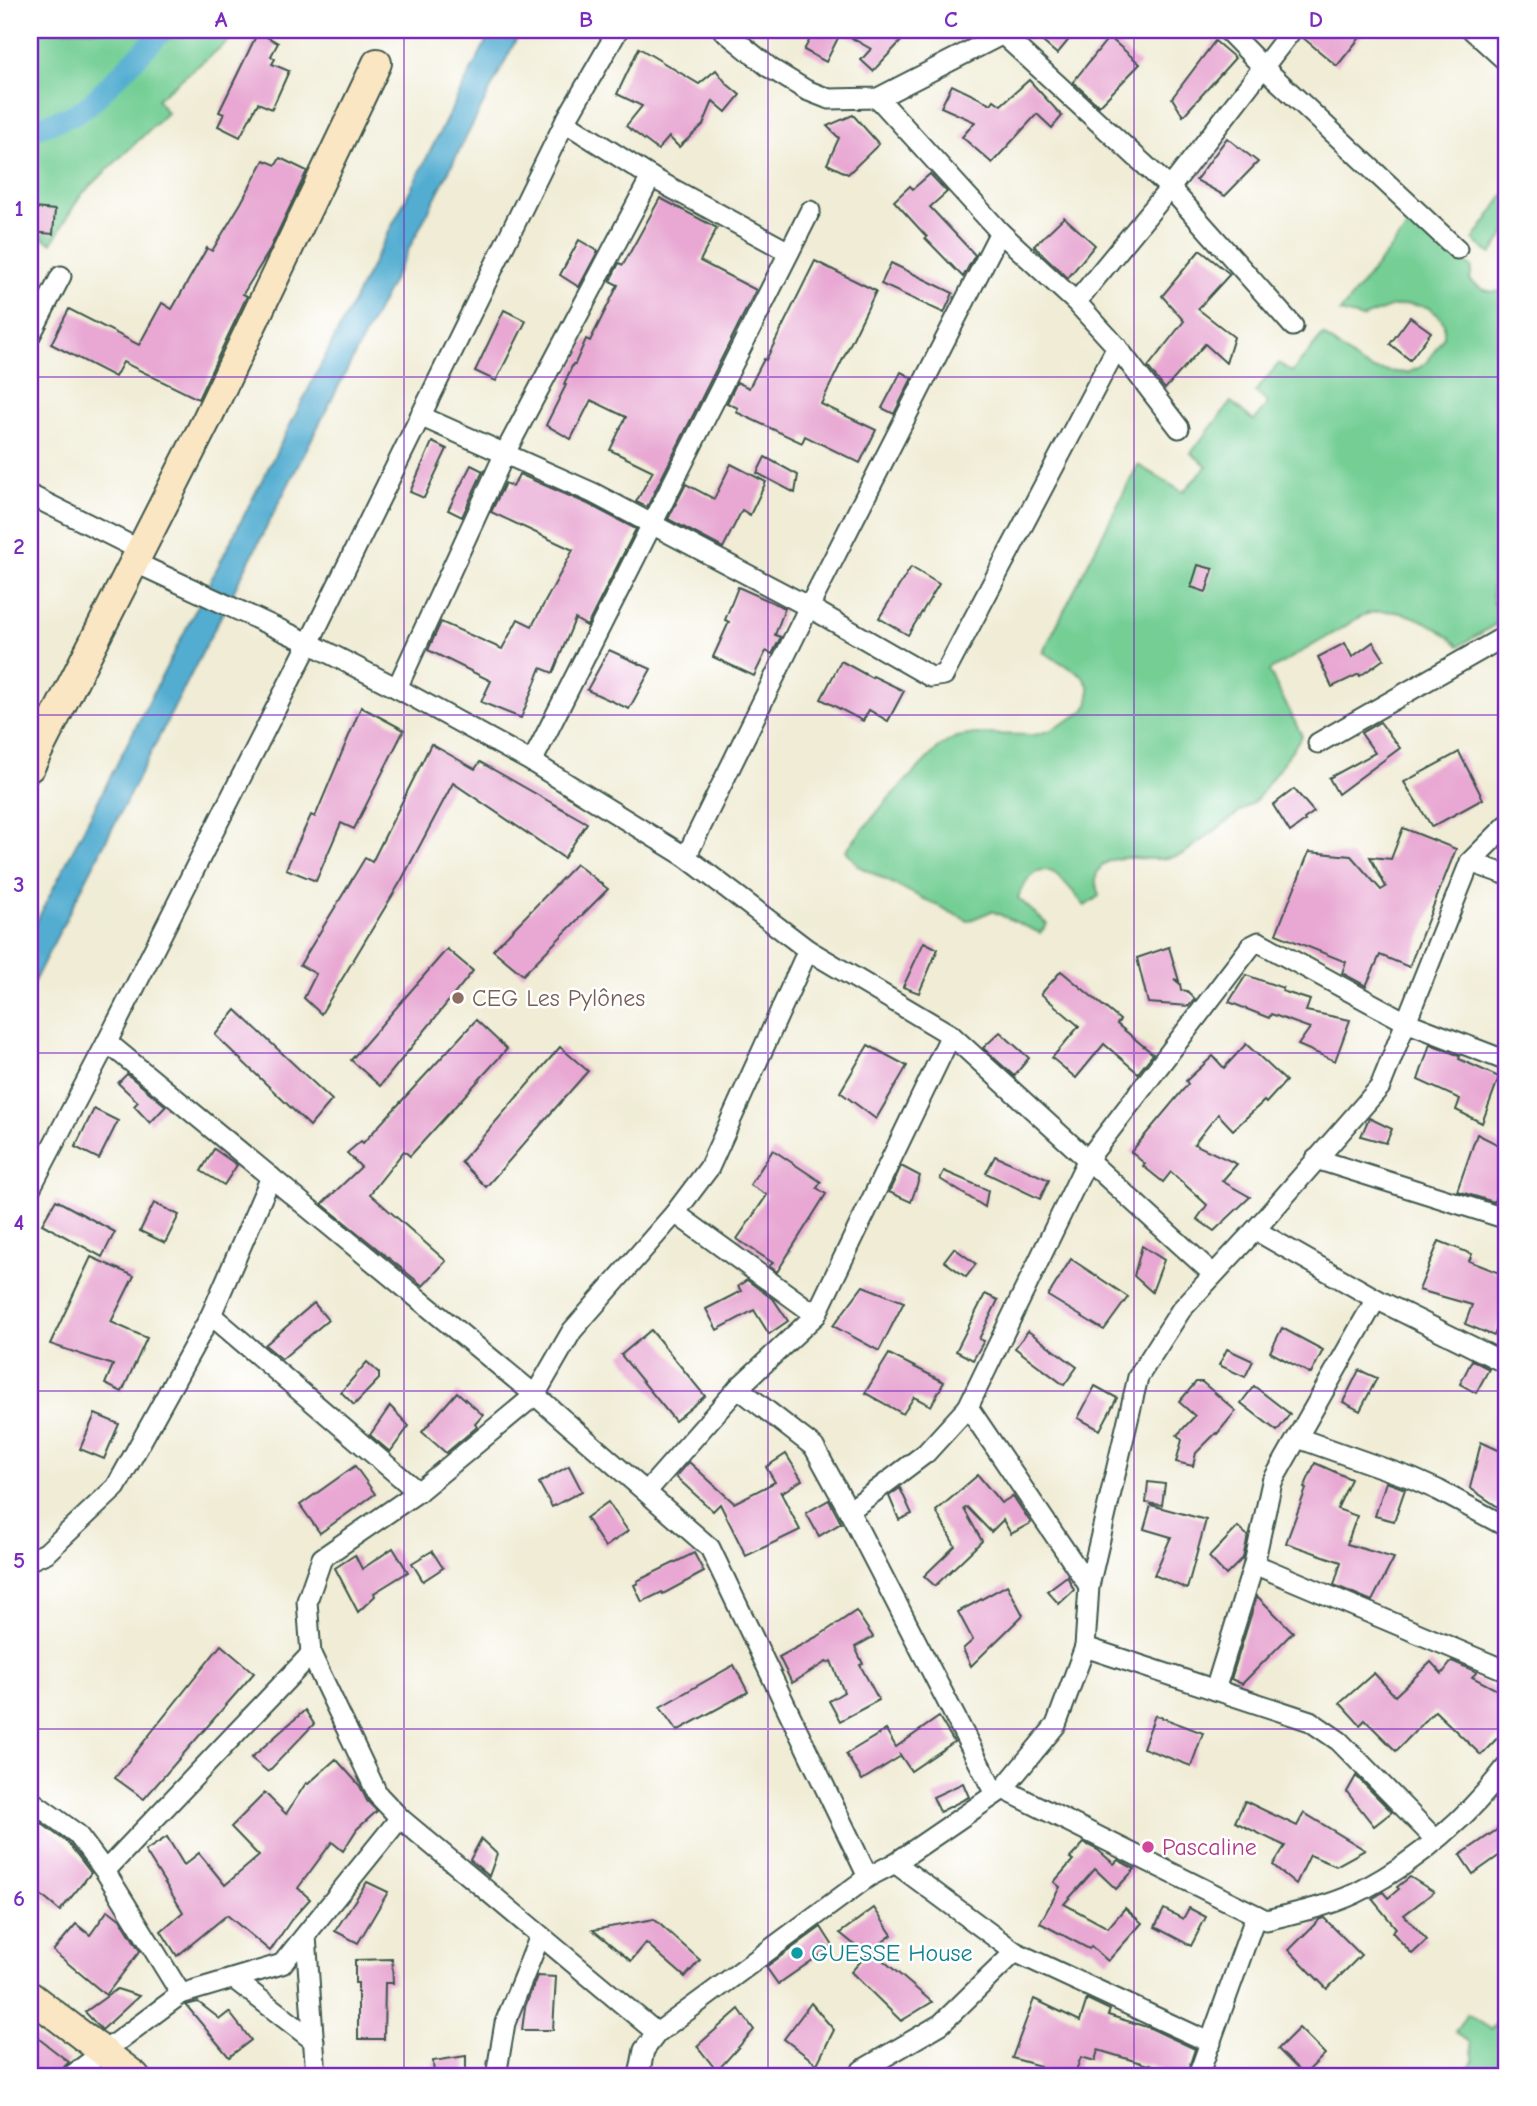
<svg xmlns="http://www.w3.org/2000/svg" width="1537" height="2106" font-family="'Comic Neue',sans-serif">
	<rect width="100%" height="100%" fill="#fff"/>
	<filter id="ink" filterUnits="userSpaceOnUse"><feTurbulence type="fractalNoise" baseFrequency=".0143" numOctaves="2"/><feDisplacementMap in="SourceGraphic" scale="14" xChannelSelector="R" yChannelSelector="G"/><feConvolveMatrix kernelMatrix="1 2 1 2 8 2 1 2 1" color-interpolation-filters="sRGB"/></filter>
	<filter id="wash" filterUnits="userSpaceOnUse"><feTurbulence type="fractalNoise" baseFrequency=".00686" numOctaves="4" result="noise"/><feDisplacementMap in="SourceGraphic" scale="28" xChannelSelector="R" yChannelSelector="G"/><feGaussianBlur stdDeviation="1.57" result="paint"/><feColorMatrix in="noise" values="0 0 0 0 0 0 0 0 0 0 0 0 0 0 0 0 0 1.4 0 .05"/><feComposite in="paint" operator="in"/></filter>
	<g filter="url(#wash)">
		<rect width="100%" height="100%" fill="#f0ecd5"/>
		<g fill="#75cf95" stroke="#4a8664" stroke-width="2">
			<polygon points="30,30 242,30 157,99 167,113 80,196 52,243 30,232"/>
			<polygon points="1507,191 1507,231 1491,254 1473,240"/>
			<path d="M1414,219L1472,268L1470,280C1481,291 1492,294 1507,290V571L1492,570V598L1501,621L1459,646C1436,623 1396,603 1364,615C1354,619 1345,627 1336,632C1313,645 1291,658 1269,671L1302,736L1257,799L1183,854C1175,857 1168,858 1160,859C1141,860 1107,850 1097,873C1094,880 1097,889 1099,896L1085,906C1077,897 1064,879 1054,873C1037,862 1022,884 1018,898L1047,924L1040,933L992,911L968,921L858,866L846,850L889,798L939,747L956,737L975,734L1034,735L1049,731L1083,712L1089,703V687L1082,675L1043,652L1138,465L1183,492L1207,466L1191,453L1231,402L1254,421L1268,403L1255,392L1279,363L1292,372L1323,335L1362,365L1374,370L1407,373L1419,368L1428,361L1444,336V323L1438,315L1427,307L1408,304L1390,307L1362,318L1340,312Z"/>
			<polygon points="1507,2012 1507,2076 1448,2076 1463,2074 1474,2061 1470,2042 1455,2033 1467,2014 1491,2029"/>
		</g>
		<polygon fill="#53add1" stroke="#397582" stroke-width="2" points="492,30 521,30 30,989 30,934"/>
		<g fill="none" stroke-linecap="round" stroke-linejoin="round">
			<polyline stroke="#53add1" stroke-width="21" points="30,130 73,115 90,104 164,30"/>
		</g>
		<g id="blocks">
			<g fill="#e8a8d3">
				<polygon points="815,30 895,30 904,38 873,71 861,60 871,49 841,32 826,62 804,50"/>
				<polygon points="1029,30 1063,30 1071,37 1057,54"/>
				<polygon points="1304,30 1366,30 1337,66 1302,37"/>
				<polygon points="258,32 278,43 271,56 275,59 272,64 289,71 272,109 258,103 240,137 218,126 224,114 219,112"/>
				<polygon points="1109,37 1140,64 1099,106 1073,82"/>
				<polygon points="1215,41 1235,58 1183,116 1172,98"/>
				<polygon points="639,48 699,84 716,70 727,84 740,95 726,112 713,101 703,125 679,147 669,137 658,150 626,126 642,106 617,94"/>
				<polygon points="1029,80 1062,116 1052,128 1037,114 992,163 962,137 975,122 941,107 952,85 991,104 994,100 1001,105"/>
				<polygon points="853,115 879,144 848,174 827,164 839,138 827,126"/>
				<polygon points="1227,138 1258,162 1225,196 1196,180"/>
				<polygon points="280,158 307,171 268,253 243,294 247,296 198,399 123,362 115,377 51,344 69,309 139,345 162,303 172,309 207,248 212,251 241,203 264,160 276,165"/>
				<polygon points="930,174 947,192 930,207 975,255 963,277 925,238 927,237 894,201 910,186 913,189"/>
				<polygon points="660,198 717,228 700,261 756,290 647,507 636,502 653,471 610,450 626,417 591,400 571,439 546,425 566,385 564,384 573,364 575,364 586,339 590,341 618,285 610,281 619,263 623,265"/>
				<polygon points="33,208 55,210 53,234 32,232"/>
				<polygon points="1064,217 1095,245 1068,278 1034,246"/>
				<polygon points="579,240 598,251 579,287 560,275"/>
				<polygon points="1200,250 1230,274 1198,309 1234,337 1226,363 1205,344 1165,389 1148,367 1184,321 1162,296"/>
				<polygon points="815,261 876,291 821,404 876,430 860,463 805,436 802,443 736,412 738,408 727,403 737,382 749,388 764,359 766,360"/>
				<polygon points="891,263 953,293 944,313 881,284"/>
				<polygon points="504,310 526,321 496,381 475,371"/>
				<polygon points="1410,317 1431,332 1410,360 1390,344"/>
				<polygon points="901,372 912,378 894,414 882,408"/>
				<polygon points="432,442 447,449 424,498 410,492"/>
				<polygon points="765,457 798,475 795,493 757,473"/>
				<polygon points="731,464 766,482 750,515 742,510 723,548 668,519 686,484 714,499"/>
				<polygon points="471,465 483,471 462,517 448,510"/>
				<polygon points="519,474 588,504 636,529 587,626 575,619 553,673 541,668 521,718 481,702 491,681 428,650 441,622 502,649 518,619 532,626 573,550 491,512 505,483 513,487"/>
				<polygon points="1198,565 1213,569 1206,592 1191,587"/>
				<polygon points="911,567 939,584 908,635 879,618"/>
				<polygon points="738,587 785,608 775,635 781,637 772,654 766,651 754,676 713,657 729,622 725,620"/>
				<polygon points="1373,642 1384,659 1360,676 1359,674 1332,687 1318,657 1345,643 1352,657"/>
				<polygon points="609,650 651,669 629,709 587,690"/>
				<polygon points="841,661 872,678 873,676 904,691 888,721 869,710 863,721 821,699"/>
				<polygon points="361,707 404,730 354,829 341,823 316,881 286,869 311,815 315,817"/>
				<polygon points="1380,722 1400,748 1338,794 1329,778 1375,753 1361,733"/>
				<polygon points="431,744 475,769 480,762 587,823 564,858 453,783 401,881 321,1014 304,998 316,974 300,965 365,858 372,862"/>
				<polygon points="1459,752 1483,799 1432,827 1404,782"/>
				<polygon points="1294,789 1314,812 1304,819 1305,821 1290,832 1273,805"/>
				<polygon points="1403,828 1456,849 1409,967 1380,955 1366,986 1342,973 1346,962 1276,934 1309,852 1351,856 1381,890 1386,887 1370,857 1391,859"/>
				<polygon points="576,864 608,889 523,975 493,950"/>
				<polygon points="924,942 938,949 919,993 903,987"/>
				<polygon points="1169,947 1179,981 1174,979 1180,984 1181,990 1187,991 1195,999 1189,1006 1148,1003 1137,958"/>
				<polygon points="447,949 473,971 380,1086 351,1060"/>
				<polygon points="1061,971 1120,1020 1117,1024 1153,1054 1138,1073 1104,1044 1076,1078 1052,1058 1079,1026 1041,994"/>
				<polygon points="1246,975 1283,988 1282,991 1310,1000 1306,1011 1350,1020 1335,1061 1298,1045 1310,1028 1271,1014 1269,1018 1229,1002"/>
				<polygon points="236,1010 332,1100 310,1126 215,1035"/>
				<polygon points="476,1020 507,1049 410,1156 404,1151 370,1194 446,1261 423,1286 322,1204 361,1167 347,1153 361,1141 363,1143"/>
				<polygon points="1000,1032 1029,1058 1014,1076 983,1048"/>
				<polygon points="1246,1044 1286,1081 1266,1103 1264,1101 1233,1130 1218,1114 1194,1144 1237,1164 1222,1181 1250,1197 1214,1231 1197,1219 1207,1205 1171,1172 1163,1182 1143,1166 1145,1164 1131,1152 1188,1084 1186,1081 1213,1056 1224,1068"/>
				<polygon points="1430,1044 1460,1056 1459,1059 1499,1077 1482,1123 1456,1110 1460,1099 1418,1080"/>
				<polygon points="868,1045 907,1066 876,1119 840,1092"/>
				<polygon points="560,1047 588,1071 486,1187 461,1162"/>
				<polygon points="127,1074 166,1106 150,1123 134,1106 138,1102 118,1083"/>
				<polygon points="94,1109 118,1121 99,1159 75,1147"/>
				<polygon points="1369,1118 1392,1129 1386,1143 1361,1136"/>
				<polygon points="1477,1134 1507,1149 1507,1169 1494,1202 1457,1191"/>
				<polygon points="214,1149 237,1165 224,1185 201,1171"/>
				<polygon points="773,1150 821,1182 817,1188 826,1194 777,1272 769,1266 773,1263 737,1239 767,1195 750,1185"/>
				<polygon points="995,1156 1049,1180 1040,1199 986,1173"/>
				<polygon points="901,1166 920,1176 911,1202 889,1192"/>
				<polygon points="944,1171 988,1190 985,1207 940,1179"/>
				<polygon points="56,1200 115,1232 102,1257 42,1224"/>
				<polygon points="154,1203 179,1215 165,1243 140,1231"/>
				<polygon points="1439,1241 1472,1254 1469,1261 1507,1276 1507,1304 1494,1336 1465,1324 1472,1305 1419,1290"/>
				<polygon points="1142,1246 1164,1260 1152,1292 1134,1276"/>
				<polygon points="954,1248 976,1264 966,1277 944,1261"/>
				<polygon points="91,1257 134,1276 111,1322 147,1338 122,1392 105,1384 113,1365 50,1344"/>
				<polygon points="1071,1259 1128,1297 1104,1330 1048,1296"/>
				<polygon points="747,1280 774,1300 788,1321 769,1334 754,1310 717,1330 706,1309 741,1291 738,1286"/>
				<polygon points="863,1286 904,1302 879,1351 833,1326"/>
				<polygon points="985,1294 998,1300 979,1339 984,1341 973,1360 956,1351"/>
				<polygon points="314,1303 328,1320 282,1359 265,1345"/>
				<polygon points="1282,1328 1323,1350 1311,1374 1270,1352"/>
				<polygon points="651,1330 705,1396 675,1421 621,1355"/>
				<polygon points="1028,1331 1077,1367 1064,1385 1015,1348"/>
				<polygon points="1227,1349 1253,1361 1245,1377 1219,1365"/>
				<polygon points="889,1354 944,1382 931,1406 914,1397 903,1414 865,1393"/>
				<polygon points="1472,1360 1489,1369 1476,1393 1460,1384"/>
				<polygon points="367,1362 379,1373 379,1379 354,1405 341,1392"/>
				<polygon points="1359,1370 1377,1378 1360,1411 1343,1402"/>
				<polygon points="1196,1382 1202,1382 1236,1411 1217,1434 1216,1433 1196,1453 1193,1466 1176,1462 1182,1440 1177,1435 1195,1416 1179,1402"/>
				<polygon points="1095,1386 1117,1398 1100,1430 1078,1418"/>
				<polygon points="1254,1386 1290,1414 1277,1431 1241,1403"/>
				<polygon points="457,1392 483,1415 475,1424 477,1427 446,1453 422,1432"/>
				<polygon points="390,1406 409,1426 390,1452 370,1435"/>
				<polygon points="95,1414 119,1424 104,1459 80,1449"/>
				<polygon points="1481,1442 1507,1454 1507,1513 1470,1488"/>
				<polygon points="786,1454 802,1480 781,1493 780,1491 800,1530 746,1556 720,1504 713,1511 676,1477 689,1462 734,1503 775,1482 766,1467"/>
				<polygon points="1315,1463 1351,1479 1337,1509 1357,1516 1347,1544 1394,1558 1372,1601 1334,1585 1341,1562 1286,1543 1306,1489 1304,1488"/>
				<polygon points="355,1466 375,1494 320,1533 300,1505"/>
				<polygon points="569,1466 582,1491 552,1507 539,1483"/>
				<polygon points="978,1475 1001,1503 1013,1496 1031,1523 1011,1534 1003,1520 991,1532 967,1507 964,1509 982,1541 935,1586 924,1576 955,1546 936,1511"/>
				<polygon points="1148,1482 1165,1484 1162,1505 1146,1503"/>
				<polygon points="1386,1482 1405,1489 1394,1521 1375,1516"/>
				<polygon points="900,1488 912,1514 899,1520 889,1496"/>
				<polygon points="829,1500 841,1523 819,1536 806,1513"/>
				<polygon points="608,1502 628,1531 605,1547 586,1518"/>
				<polygon points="1151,1505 1206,1520 1187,1589 1154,1575 1171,1537 1144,1529"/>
				<polygon points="1238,1527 1248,1536 1243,1558 1226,1575 1209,1557"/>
				<polygon points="393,1548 408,1572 374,1593 375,1596 358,1612 335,1568 355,1555 362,1569"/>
				<polygon points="432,1551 443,1568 423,1581 412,1563"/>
				<polygon points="694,1553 704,1572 663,1594 662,1592 642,1602 634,1585 638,1583 637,1581"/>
				<polygon points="1067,1576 1074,1590 1059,1604 1047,1591"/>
				<polygon points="1007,1585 1023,1615 971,1666 963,1649 973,1640 958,1612"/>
				<polygon points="1257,1596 1293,1632 1242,1684 1231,1679"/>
				<polygon points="856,1611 873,1637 855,1647 863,1664 860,1665 879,1700 840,1721 829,1701 844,1692 831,1661 827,1663 826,1662 792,1683 779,1657 820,1635"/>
				<polygon points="221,1645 254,1673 144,1799 115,1778"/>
				<polygon points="1452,1661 1477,1672 1472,1677 1507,1695 1507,1728 1481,1755 1435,1711 1396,1751 1365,1720 1360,1725 1340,1703 1374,1673 1395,1696 1431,1662 1442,1674"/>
				<polygon points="734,1665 748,1692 677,1731 660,1707"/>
				<polygon points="305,1710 314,1724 268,1772 251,1758"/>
				<polygon points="1155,1715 1203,1733 1191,1766 1143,1748"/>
				<polygon points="939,1717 954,1742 911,1771 899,1753 901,1756 862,1780 846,1754 886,1730 896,1747"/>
				<polygon points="336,1759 360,1786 367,1801 377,1811 357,1829 343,1851 332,1842 298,1888 310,1899 291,1920 270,1951 227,1915 177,1956 161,1931 183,1912 145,1851 167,1837 184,1865 199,1853 225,1885 259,1856 231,1827 265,1793 286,1814 306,1783 308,1784"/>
				<polygon points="1356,1776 1392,1812 1374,1826 1347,1792"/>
				<polygon points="963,1783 969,1797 940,1812 933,1797"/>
				<polygon points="1245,1801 1297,1826 1304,1813 1365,1850 1336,1866 1310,1855 1296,1884 1273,1865 1285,1846 1235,1822"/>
				<polygon points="30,1815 68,1843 91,1873 60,1911 30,1886"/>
				<polygon points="1507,1823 1507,1850 1473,1874 1460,1855"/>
				<polygon points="481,1839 497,1854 489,1876 470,1860"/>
				<polygon points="1084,1843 1098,1850 1114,1864 1118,1860 1135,1869 1116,1889 1095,1869 1064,1904 1108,1928 1125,1908 1142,1923 1108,1961 1091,1946 1089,1949 1040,1923 1060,1887 1054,1882 1073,1860 1070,1858"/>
				<polygon points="1410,1877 1434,1892 1404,1915 1427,1940 1412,1954 1392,1932 1396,1928 1372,1899 1383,1892 1388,1898 1399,1889 1397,1887"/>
				<polygon points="367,1882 388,1892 358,1943 335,1931"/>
				<polygon points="874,1908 892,1935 866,1954 840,1933"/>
				<polygon points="1189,1908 1206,1917 1191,1946 1155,1927 1164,1909 1183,1919"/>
				<polygon points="108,1910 121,1920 140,1951 106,1995 53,1951 76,1924 90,1935"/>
				<polygon points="1324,1918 1361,1955 1327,1989 1289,1950 1320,1919"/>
				<polygon points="654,1919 700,1960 685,1977 646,1943 631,1961 593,1930"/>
				<polygon points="821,1927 833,1946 778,1984 766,1967"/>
				<polygon points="871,1950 932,2002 901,2021 851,1972"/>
				<polygon points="392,1959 393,1983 385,1983 384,2039 358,2039 358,1983 355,1983 355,1960"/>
				<polygon points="537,1976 556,1977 553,2030 522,2030 525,2007"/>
				<polygon points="117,1989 139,1996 102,2030 85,2012"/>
				<polygon points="1034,1999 1080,2021 1087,1999 1110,2010 1108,2015 1150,2028 1195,2049 1186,2076 1179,2076 1149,2064 1148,2065 1098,2050 1095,2061 1081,2057 1074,2076 1037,2076 1040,2066 1012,2058"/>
				<polygon points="198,2002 220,2019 229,2012 251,2040 229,2057 186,2005"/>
				<polygon points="811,2003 834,2030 817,2064 784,2039"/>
				<polygon points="739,2009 754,2030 717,2071 697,2046"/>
				<polygon points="1299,2028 1325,2054 1304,2075 1278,2049"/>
				<polygon points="30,2032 69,2062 60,2071 59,2076 30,2076"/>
				<polygon points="466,2056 466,2076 434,2076 433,2061"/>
			</g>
		</g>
	</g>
	<g filter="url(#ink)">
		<use href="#blocks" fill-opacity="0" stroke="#3e574c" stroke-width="2"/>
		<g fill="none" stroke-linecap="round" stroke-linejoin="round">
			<defs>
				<g id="street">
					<polyline points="723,30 770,68 806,90 829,99 878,98 1003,34"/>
					<polyline points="998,30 1170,188 1293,326"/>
					<polyline points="1227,30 1263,67 1457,249"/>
					<polyline points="1472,30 1507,62"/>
					<polyline points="878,98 1000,232 1076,302 1117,347 1179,428"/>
					<polyline points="565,122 651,177 789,252"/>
					<polyline points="1076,302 1170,188 1292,30"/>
					<polyline points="30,336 61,276"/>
					<polyline points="420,416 593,493 809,607 931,677 944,675 1117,347"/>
					<polyline points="30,495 140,550"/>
					<polyline points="134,562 309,643 397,688 532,762 686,857 808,950 951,1035 1213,1274"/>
					<polyline points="397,688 505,453 651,177"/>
					<polyline points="1318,743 1507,635"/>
					<polyline points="532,762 810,211"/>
					<polyline points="686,857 809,607 1000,232"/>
					<polyline points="1470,862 1507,875"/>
					<polyline points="107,1042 535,1395 710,1548 868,1877"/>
					<polyline points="1316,1159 1507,1219"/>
					<polyline points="30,1189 107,1042 309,643 565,122 618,30"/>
					<polyline points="675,1213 816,1315"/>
					<polyline points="1255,1230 1376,1299 1507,1364"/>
					<polyline points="211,1315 418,1492"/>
					<polyline points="738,1388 814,1447 849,1511 995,1794"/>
					<polyline points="968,1407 1089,1586"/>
					<polyline points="1298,1438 1411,1478 1438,1490 1507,1527"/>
					<polyline points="647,1491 738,1388 816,1315 951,1035"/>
					<polyline points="849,1511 926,1453 968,1407 1088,1159 1251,946 1259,942 1406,1022 1507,1061"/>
					<polyline points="30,1560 46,1553 116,1487 211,1315 271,1177"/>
					<polyline points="1254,1564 1507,1671"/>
					<polyline points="1085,1647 1310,1721 1339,1741 1436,1840"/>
					<polyline points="1215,1690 1254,1564 1272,1482 1376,1299"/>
					<path d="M1003,1789L1266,1920C1299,1912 1335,1905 1364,1889C1419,1860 1470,1815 1507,1766"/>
					<polyline points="30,1800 77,1834 105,1871 181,1994"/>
					<polyline points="895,1863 1015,1952 1211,2043"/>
					<polyline points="105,1871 311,1654"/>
					<polyline points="306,1936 316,2076"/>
					<polyline points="234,1979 314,2041"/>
					<polyline points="657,2033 400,1818 378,1795 311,1654 307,1601 322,1558 418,1492 535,1395 572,1331 675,1213 709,1168 808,950"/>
					<polyline points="71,2076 181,1994 282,1964 400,1818"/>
					<polyline points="496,2076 505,2023 540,1936"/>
					<polyline points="639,2076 644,2050 657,2033 868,1877 895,1863 1003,1789 1056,1725 1085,1647 1089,1586 1138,1377 1181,1310 1255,1230 1380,1087 1470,862 1507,825"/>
					<polyline points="860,2076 862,2070 941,2024 1015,1952"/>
					<polyline points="1198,2076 1256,1915"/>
				</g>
				<g id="secondary">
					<polyline points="30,767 207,419 377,63"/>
					<polyline points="30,1996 135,2076"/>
				</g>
			</defs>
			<use href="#street" stroke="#3e574c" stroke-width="23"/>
			<use href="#secondary" stroke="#3e574c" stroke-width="32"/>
			<use href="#street" stroke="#fff" stroke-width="19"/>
			<use href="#secondary" stroke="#fbe6c3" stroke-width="28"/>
		</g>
	</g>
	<path fill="none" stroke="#7b2cbf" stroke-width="2" stroke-opacity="0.55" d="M404,30V2076M768,30V2076M1134,30V2076M30,377H1507M30,715H1507M30,1053H1507M30,1391H1507M30,1729H1507"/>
	<circle fill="#8d6e63" stroke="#fff" stroke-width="2.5" cx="458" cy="998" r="7"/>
	<circle fill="#d1479c" stroke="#fff" stroke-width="2.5" cx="1148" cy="1847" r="7"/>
	<circle fill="#0f9aa8" stroke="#fff" stroke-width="2.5" cx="797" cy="1953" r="7"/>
	<g text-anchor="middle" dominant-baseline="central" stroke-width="5" stroke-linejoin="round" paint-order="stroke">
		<g font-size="24" fill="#785e54" stroke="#fff" text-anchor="start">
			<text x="472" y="998">CEG Les Pylônes</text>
		</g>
		<g font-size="24" fill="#b23c85" stroke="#fff" text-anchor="start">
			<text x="1162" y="1847">Pascaline</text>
		</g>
		<g font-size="24" fill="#0d838f" stroke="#fff" text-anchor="start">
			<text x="811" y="1953">GUESSE House</text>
		</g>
	</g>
	<rect width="1537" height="2106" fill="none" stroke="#fff" stroke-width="77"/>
	<rect x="38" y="38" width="1460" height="2030" fill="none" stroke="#7b2cbf" stroke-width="2.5"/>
	<g font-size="23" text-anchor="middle" font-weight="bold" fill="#7b2cbf">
		<text x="221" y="27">A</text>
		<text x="586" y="27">B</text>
		<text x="951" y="27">C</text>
		<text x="1316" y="27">D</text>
		<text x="19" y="216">1</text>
		<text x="19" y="554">2</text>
		<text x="19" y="892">3</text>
		<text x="19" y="1230">4</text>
		<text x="19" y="1568">5</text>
		<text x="19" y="1906">6</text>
	</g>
</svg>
